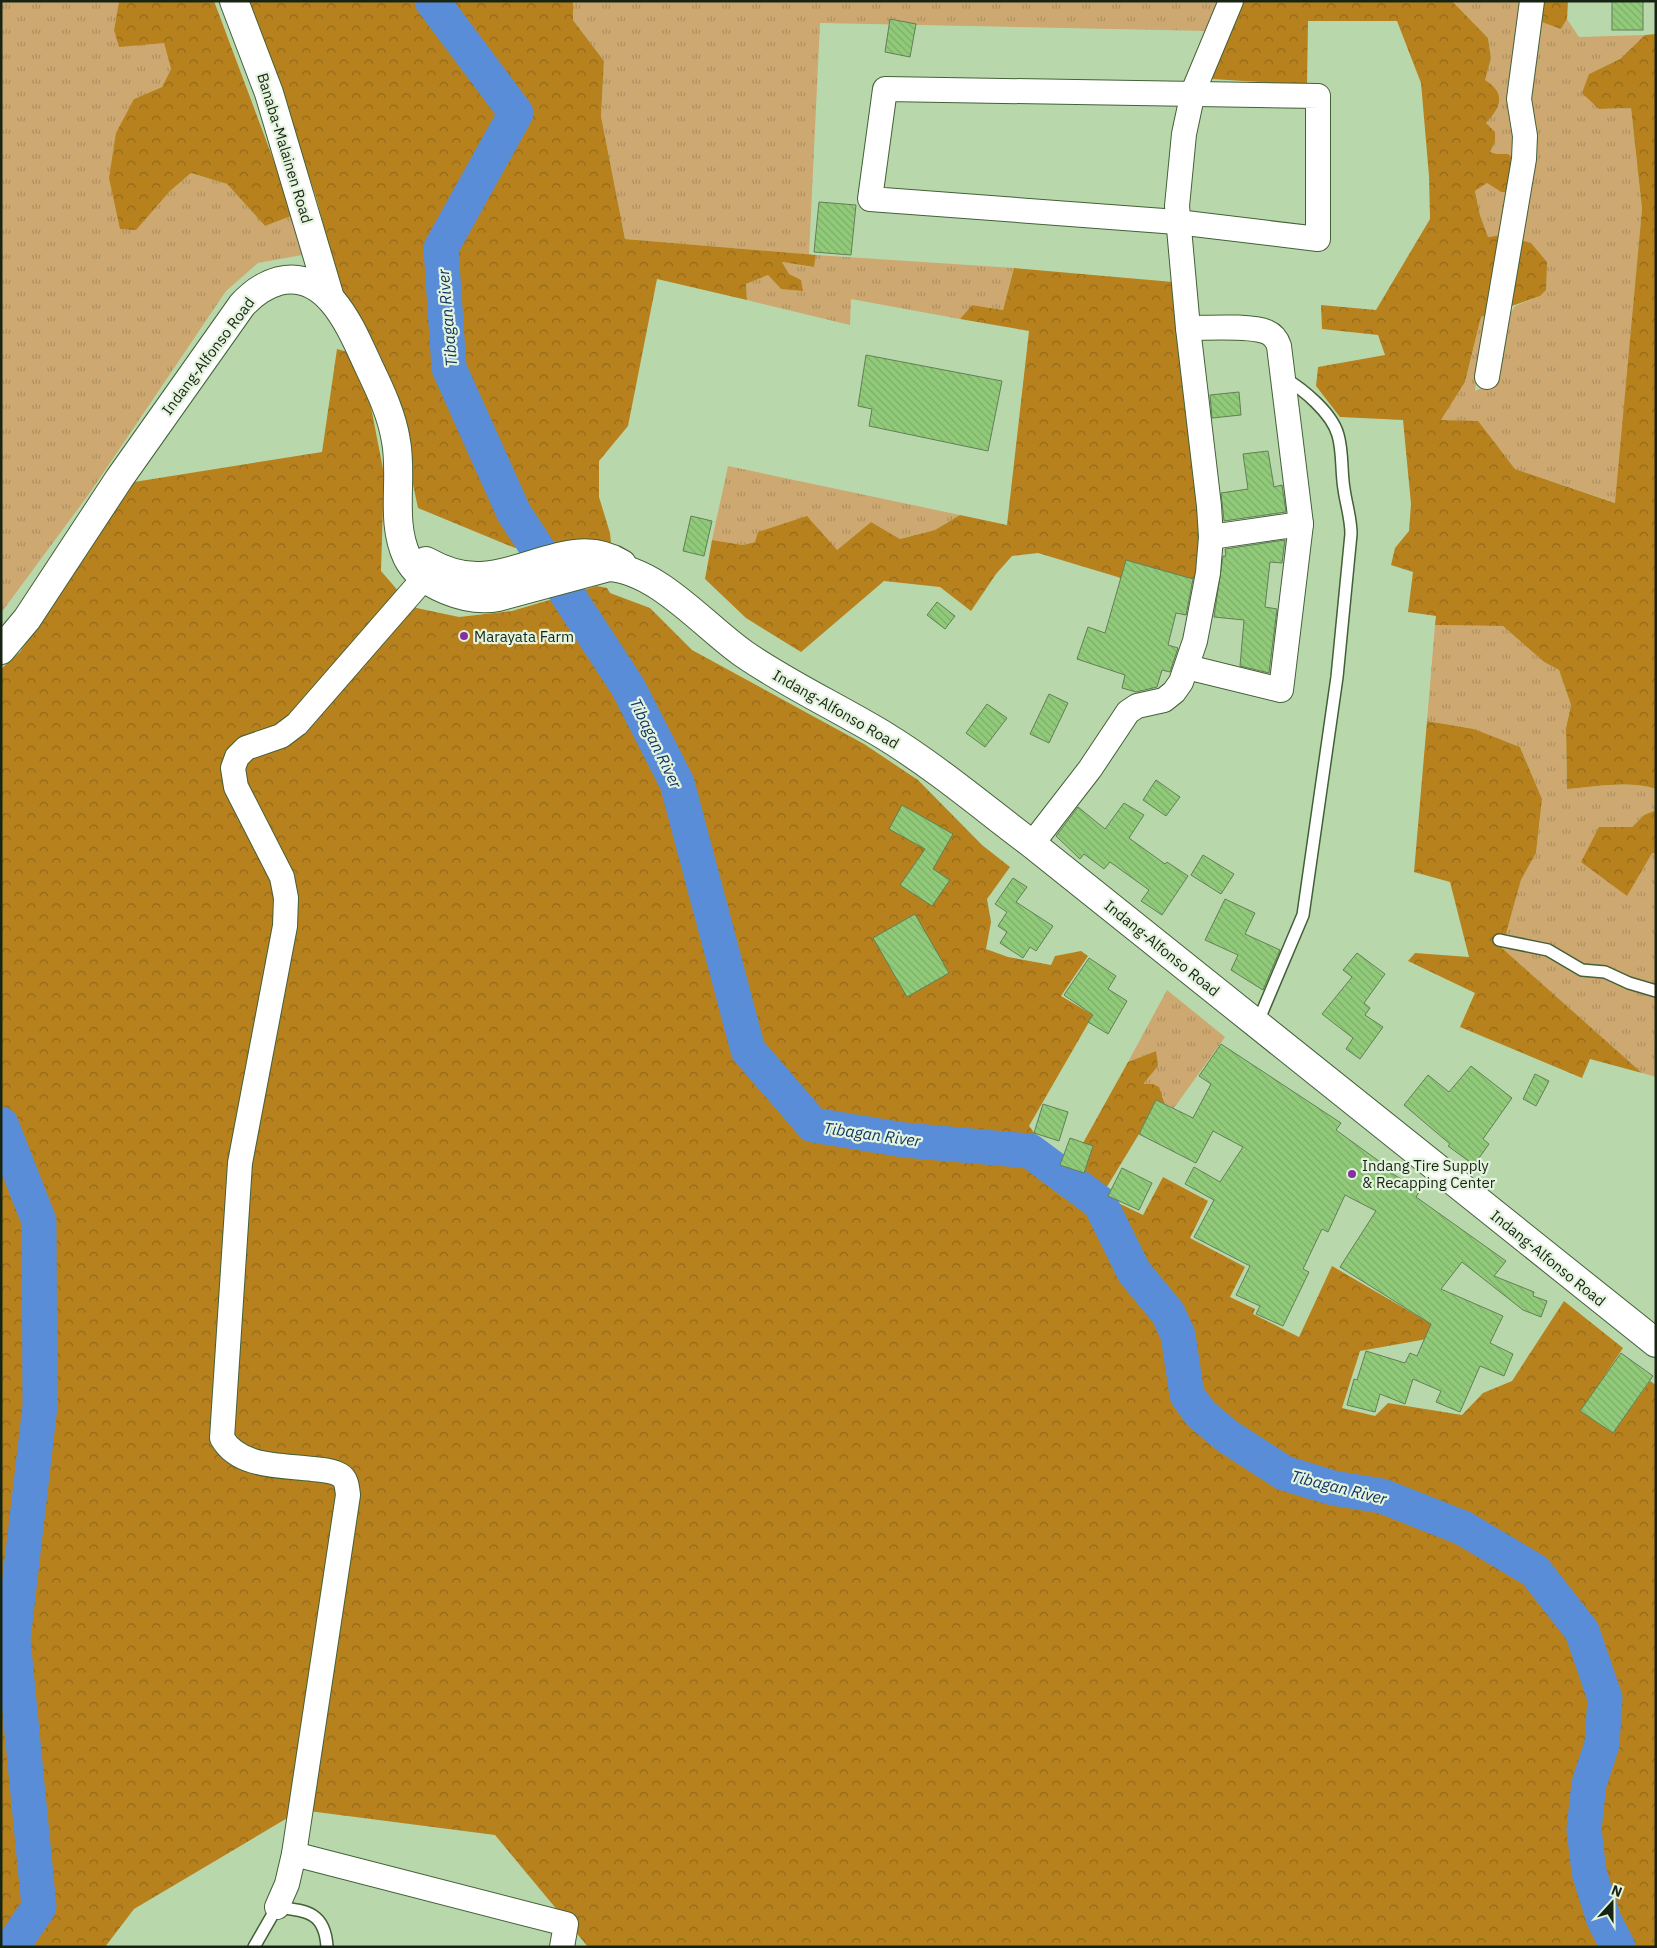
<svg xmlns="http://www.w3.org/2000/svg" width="1657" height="1948" font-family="'IBM Plex Sans',sans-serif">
	<defs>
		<pattern id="grass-tufts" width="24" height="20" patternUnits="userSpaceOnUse" patternTransform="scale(1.25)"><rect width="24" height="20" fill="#cda871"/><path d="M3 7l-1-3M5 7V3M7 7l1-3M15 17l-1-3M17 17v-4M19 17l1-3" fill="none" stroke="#af9061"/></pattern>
		<pattern id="forest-crowns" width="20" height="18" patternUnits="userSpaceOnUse" patternTransform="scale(1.25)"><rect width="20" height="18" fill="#b7811e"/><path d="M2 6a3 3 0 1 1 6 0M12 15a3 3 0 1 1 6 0" fill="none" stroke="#946919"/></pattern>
		<pattern id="building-back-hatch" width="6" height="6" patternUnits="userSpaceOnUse" patternTransform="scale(1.25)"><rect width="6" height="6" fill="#91cb7a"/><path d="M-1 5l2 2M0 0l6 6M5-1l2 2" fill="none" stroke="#7cae69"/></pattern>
	</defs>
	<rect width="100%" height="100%" fill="#b8d8ab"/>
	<g fill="url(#grass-tufts)">
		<polygon points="1,1 119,1 114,30 164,43 171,69 162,87 134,99 169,192 191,173 227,184 265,226 294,215 302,255 258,263 226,291 89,494 1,613"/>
		<polygon points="573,1 1222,1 1209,31 820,23 809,255 625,239 601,116 604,61 573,20"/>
		<path d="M1452,1H1523L1517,168L1490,152L1495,142L1486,123C1502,106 1507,93 1484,80L1491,58L1488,38Z"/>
		<polygon points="1538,11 1561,29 1567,19 1579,37 1645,35 1620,59 1589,74 1599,109 1631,108 1642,209 1616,503 1515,469 1478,422 1441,420 1465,382 1481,317 1487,315 1475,391 1498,380 1505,321 1515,306 1540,296 1520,240 1528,115"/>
		<polygon points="1487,183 1501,192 1507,192 1500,236 1488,237 1480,215 1475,191"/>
		<polygon points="816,255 1014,268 1003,310 972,305 960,319 851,299 850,325 747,300 746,284 768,275 781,289 789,275 782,262 814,267"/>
		<polygon points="728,466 960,515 935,530 900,539 871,522 837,550 755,542 743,545 712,540"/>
		<path d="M1435,625L1503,626L1544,662L1559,670L1571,705L1566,728L1567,789C1595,787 1629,780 1656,789V810L1644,815L1632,827H1599L1656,854V1077L1642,1073L1502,948L1521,880L1536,853L1542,799L1520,747L1474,729L1427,721Z"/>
		<polygon points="1167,990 1225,1037 1174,1108 1165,1104 1163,1096 1142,1085 1156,1051 1128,1062"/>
	</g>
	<g fill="url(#forest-crowns)">
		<polygon points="119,1 214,1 294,215 265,226 227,184 191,173 169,192 136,230 120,229 109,178 116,133 134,99 162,87 171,69 164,43 119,47 114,30"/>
		<polygon points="249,1 573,1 573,20 604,61 601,116 625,239 816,255 814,267 782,262 789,274 801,280 803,291 781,289 768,275 746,284 747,300 657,279 628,426 599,461 599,497 610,533 612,552 539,550 532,540 515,548 418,508 394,395 342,293 316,197"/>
		<path d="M1242,1H1452L1488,38L1491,58L1485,80C1506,93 1502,106 1486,123L1495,132V142L1490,152L1496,154H1508L1516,161L1507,192H1501L1487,183L1475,191L1480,215L1488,237L1503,235L1531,243L1547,262L1546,290L1540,296L1481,317L1465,382L1441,420L1478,421L1515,469L1615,503L1642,209L1631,108L1599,109L1582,93L1589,74L1620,59L1645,35L1656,34V789C1629,780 1595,787 1567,789L1566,728L1571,705L1559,670L1544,662L1503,626L1435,625L1436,616L1408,612L1413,572L1391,565L1395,548L1409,531L1411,504L1403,420L1340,417L1316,386L1318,367L1385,355L1378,335L1322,329L1321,305L1376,310L1430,219L1429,176L1421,83L1397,21H1308L1307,85L1212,79L1223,45Z"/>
		<polygon points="1538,1 1568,1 1567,19 1561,29 1542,22"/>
		<polygon points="1014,268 1173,282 1202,534 1200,581 1126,560 1121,578 1038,553 1012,556 996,574 971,611 940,587 884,581 801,652 746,618 705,579 712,540 743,545 755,542 758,532 807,516 837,550 871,522 900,539 935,530 960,515 1007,525 1029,331 960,319 972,305 1003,310"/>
		<polygon points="337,349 352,353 369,397 384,474 381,571 412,607 459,617 512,611 597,586 607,588 610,593 650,608 692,650 864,744 918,780 982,845 1010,867 987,899 991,922 986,949 1008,957 1051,965 1055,956 1081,951 1088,956 1061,996 1093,1015 1029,1126 1068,1177 1084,1173 1093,1146 1083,1143 1128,1062 1156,1051 1158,1066 1143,1084 1153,1084 1159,1087 1165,1104 1156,1100 1139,1134 1102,1195 1143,1215 1163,1177 1208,1201 1190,1238 1245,1267 1230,1297 1255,1309 1253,1314 1299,1337 1332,1266 1433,1325 1427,1339 1360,1351 1342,1408 1375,1416 1388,1403 1462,1415 1483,1393 1512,1381 1564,1301 1623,1348 1581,1411 1613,1433 1650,1381 1656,1385 1656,1947 588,1947 495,1835 301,1810 134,1909 105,1947 1,1947 1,669 20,652 134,482 322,452"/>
		<polygon points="1427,721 1474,729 1520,747 1542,799 1536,853 1521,880 1502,948 1642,1073 1590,1059 1582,1078 1460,1027 1475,993 1408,961 1415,953 1469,957 1450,882 1414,872"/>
		<polygon points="1656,810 1656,854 1652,853 1627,896 1581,862 1599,827 1632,827 1644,815"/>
	</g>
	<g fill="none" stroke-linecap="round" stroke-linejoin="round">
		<g stroke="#598dd7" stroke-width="35">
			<polyline points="432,1 516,113 441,248 449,368 514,513 628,687 677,783 748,1050 813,1125 904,1140 1030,1151 1100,1203 1134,1272 1168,1313 1178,1335 1187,1395 1201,1414 1227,1436 1284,1473 1333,1488 1382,1496 1463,1528 1535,1571 1582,1631 1605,1698 1602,1744 1589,1784 1584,1829 1589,1872 1604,1920 1618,1947"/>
			<polyline points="1,1124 39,1221 40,1406 13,1639 39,1907 12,1947"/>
		</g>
	</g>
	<g fill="url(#building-back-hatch)" stroke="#627f56">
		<rect x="1612" y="1" width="31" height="29"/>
		<polygon points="890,19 916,24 910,57 885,52"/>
		<polygon points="819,202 856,205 851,255 814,252"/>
		<polygon points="866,355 1002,381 988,451 869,426 872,409 858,406"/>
		<polygon points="1239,392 1241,415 1212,418 1210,395"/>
		<polygon points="1268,451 1274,487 1282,485 1286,512 1224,521 1221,493 1248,489 1243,454"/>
		<polygon points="691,516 712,521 704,556 683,551"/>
		<polygon points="1285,540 1282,563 1270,562 1265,607 1277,609 1269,673 1240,666 1244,620 1214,617 1223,556 1226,556 1225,549"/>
		<polygon points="1126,560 1193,579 1186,615 1176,613 1168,645 1178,648 1170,672 1162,670 1157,687 1136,692 1122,688 1125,675 1077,659 1088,627 1105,633"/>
		<polygon points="937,602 955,616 945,629 927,615"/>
		<polygon points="1049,694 1068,703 1049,743 1030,734"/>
		<polygon points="987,704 1007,718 985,747 966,733"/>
		<polygon points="1156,780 1180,797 1166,816 1143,800"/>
		<polygon points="1124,803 1144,815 1129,838 1165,864 1167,862 1188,876 1162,915 1141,901 1149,890 1110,862 1104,869 1084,854 1080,859 1056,836 1078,807 1105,829"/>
		<polygon points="902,805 953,834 933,869 950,880 932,906 900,885 925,849 889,829"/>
		<polygon points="1203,855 1234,874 1221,894 1191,875"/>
		<polygon points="1013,878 1027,887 1016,902 1053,926 1036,951 1030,947 1023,958 1000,943 1007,932 998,926 1007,912 995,904"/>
		<polygon points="1225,899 1255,913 1245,934 1280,950 1263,990 1231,970 1238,955 1205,940"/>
		<polygon points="915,914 949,973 907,997 873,938"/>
		<polygon points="1357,953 1385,974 1364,1003 1370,1008 1365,1015 1383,1027 1360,1059 1346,1049 1353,1038 1322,1014 1352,977 1343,970"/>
		<polygon points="1089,958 1116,976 1108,989 1127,1001 1108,1034 1088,1022 1093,1015 1064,995"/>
		<polygon points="1221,1044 1341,1123 1336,1130 1387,1167 1385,1169 1420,1191 1416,1197 1506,1261 1494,1276 1534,1292 1533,1296 1547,1301 1541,1317 1523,1310 1462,1262 1441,1289 1503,1316 1490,1343 1513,1354 1504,1376 1480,1366 1460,1412 1436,1402 1441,1391 1413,1379 1405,1404 1380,1394 1375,1412 1347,1405 1354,1379 1357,1380 1366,1351 1405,1363 1410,1353 1417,1356 1431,1324 1340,1267 1376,1211 1345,1195 1328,1232 1322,1229 1303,1269 1309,1272 1283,1326 1256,1314 1260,1306 1236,1295 1250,1266 1194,1237 1214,1200 1185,1184 1194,1167 1220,1182 1243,1147 1213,1131 1196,1163 1139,1134 1156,1100 1193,1118 1211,1084 1199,1076"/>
		<polygon points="1471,1066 1512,1098 1483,1139 1489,1144 1474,1165 1448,1146 1450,1144 1404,1105 1428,1075 1449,1092"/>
		<polygon points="1535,1074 1549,1081 1536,1106 1523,1099"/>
		<polygon points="1043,1104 1068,1112 1059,1141 1034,1133"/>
		<polygon points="1070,1138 1093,1146 1084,1173 1060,1165"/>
		<polygon points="1122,1168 1152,1183 1139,1210 1108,1196"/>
		<polygon points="1621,1353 1653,1376 1613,1433 1580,1411"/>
	</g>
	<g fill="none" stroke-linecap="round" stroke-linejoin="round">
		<defs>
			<g id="lane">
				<polyline points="1499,940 1548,950 1582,970 1605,972 1629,983 1656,991"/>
				<path d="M1257,1024L1303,915L1337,677L1351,534C1351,518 1346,504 1344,489C1341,472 1343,452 1338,435C1332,413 1303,389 1284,378"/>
				<path d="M254,1947L277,1907C307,1911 325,1912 327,1947"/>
			</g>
			<g id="street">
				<polygon points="885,89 1318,96 1318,239 1177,222 870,199"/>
				<polyline points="1487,377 1524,159 1525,136 1519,99 1532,1"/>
				<polyline points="1211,537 1301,524"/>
				<path d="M1187,667L1281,690L1301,524L1279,346C1277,340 1274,335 1267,332C1250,325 1208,328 1188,328"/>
				<polyline points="1032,844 1090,769 1128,712 1137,706 1164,700 1174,692 1181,682 1195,641 1208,573 1211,537 1209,506 1188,328 1177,206 1184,134 1193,92 1231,1"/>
				<polyline points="294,1854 566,1924 562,1947"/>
				<path d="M277,1907L287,1884L294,1854L348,1495C347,1488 347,1479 340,1475C332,1470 321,1470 313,1469C282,1465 239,1468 222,1438L240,1163L285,926L286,898L282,877L236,787L233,768L237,757L246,748L281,736L297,724L425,577"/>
			</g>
			<g id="secondary">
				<polyline points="234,1 269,93 330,298"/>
				<path d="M426,561C442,570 462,577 481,576C529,574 576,535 622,564"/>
				<path d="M1,650L27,619L119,479L242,305C253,293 264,285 279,281C329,269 352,331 369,367C380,390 392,415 396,441C403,478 390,521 407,557C421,586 468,603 498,597L609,567C658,570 705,627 744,654C789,685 839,708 885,736C937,768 984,808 1032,844L1656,1343"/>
			</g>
		</defs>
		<use href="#lane" stroke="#446039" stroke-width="14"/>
		<use href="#street" stroke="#446039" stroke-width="26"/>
		<use href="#secondary" stroke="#446039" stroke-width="30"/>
		<use href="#lane" stroke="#fff" stroke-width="11"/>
		<use href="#street" stroke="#fff" stroke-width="24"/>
		<use href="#secondary" stroke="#fff" stroke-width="28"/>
	</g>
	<g fill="#84309f" stroke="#e3f3dd" stroke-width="2">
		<circle cx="464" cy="636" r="5"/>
		<circle cx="1352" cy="1174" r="5"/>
	</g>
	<g text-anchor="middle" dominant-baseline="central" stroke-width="4.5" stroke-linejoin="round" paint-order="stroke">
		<g font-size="15" fill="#182413" stroke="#e3f3dd">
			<text transform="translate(285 148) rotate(73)">Banaba-Malainen Road</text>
			<text transform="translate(208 356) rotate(-53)">Indang-Alfonso Road</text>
			<text transform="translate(836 709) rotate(30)">Indang-Alfonso Road</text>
			<text transform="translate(1162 948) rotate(39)">Indang-Alfonso Road</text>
			<text transform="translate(1548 1258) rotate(39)">Indang-Alfonso Road</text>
		</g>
		<g font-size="15" fill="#182413" stroke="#e3f3dd" text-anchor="start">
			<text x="474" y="636">Marayata Farm</text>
			<text x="1362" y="1165">Indang Tire Supply<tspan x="1362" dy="17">&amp; Recapping Center</tspan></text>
		</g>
		<g font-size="16" font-style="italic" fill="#103463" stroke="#e3f3dd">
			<text transform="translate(447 318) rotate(-95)">Tibagan River</text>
			<text transform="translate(656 743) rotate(64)">Tibagan River</text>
			<text transform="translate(872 1134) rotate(8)">Tibagan River</text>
			<text transform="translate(1339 1487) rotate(14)">Tibagan River</text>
		</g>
	</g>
	<rect width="1657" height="1948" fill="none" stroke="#182413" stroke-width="5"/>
	<g transform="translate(1612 1903) rotate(21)" stroke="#e3f3dd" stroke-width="4" paint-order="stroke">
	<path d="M0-4L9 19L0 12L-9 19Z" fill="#182413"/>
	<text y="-8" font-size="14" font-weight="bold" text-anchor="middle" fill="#182413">N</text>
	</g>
</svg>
